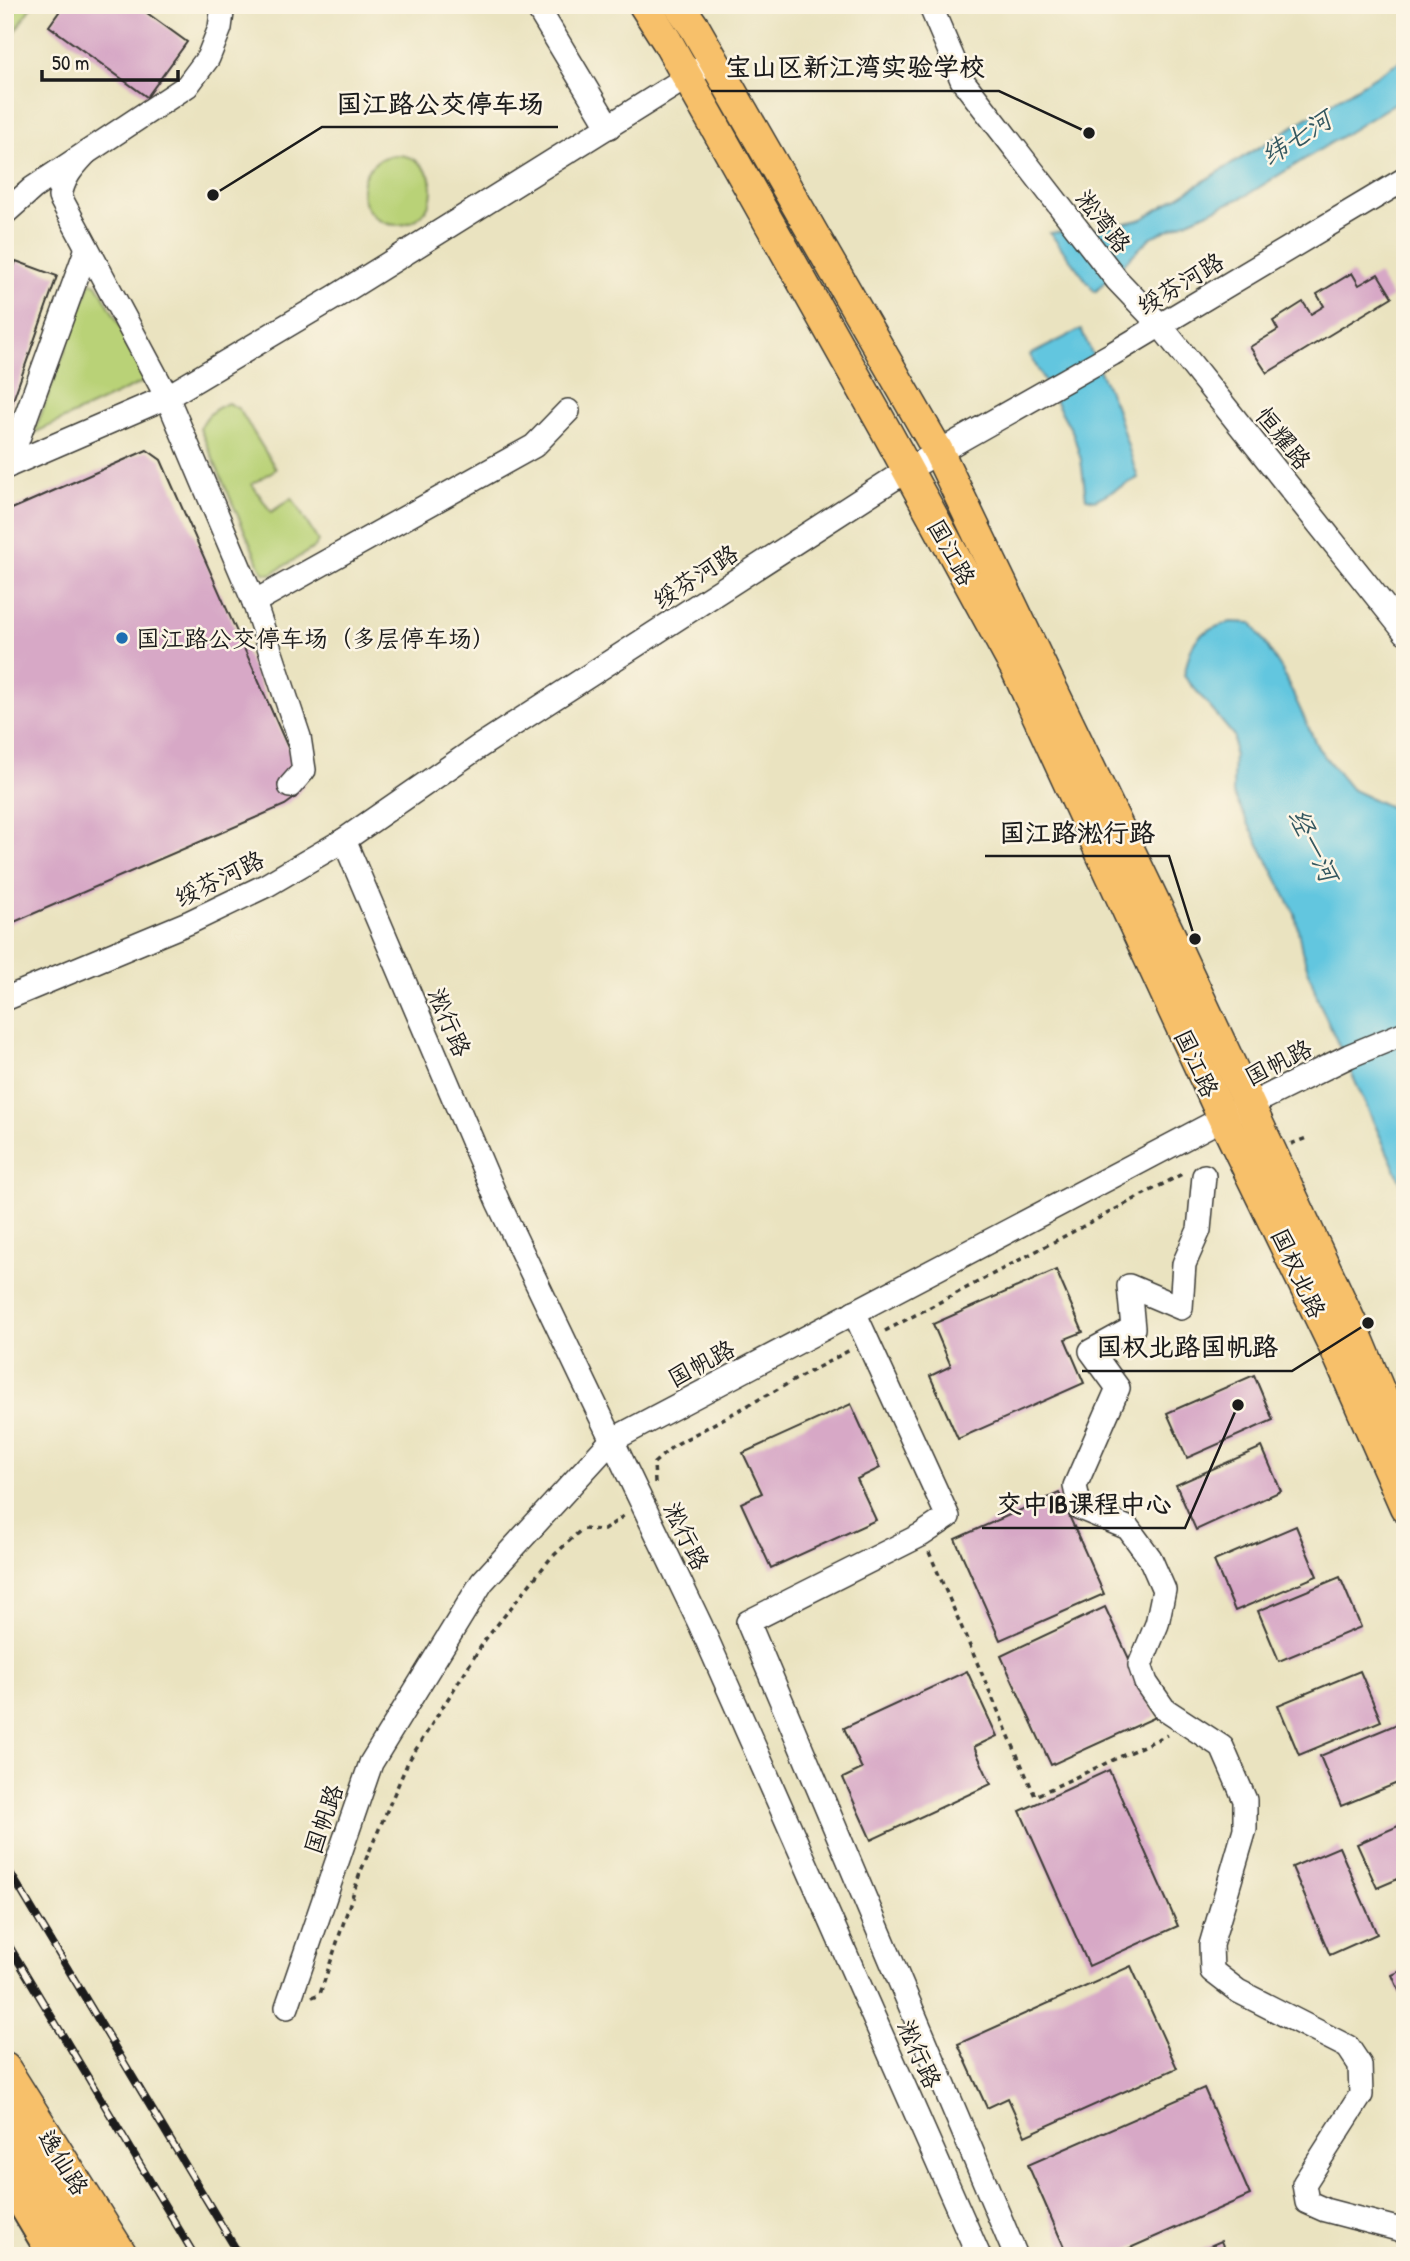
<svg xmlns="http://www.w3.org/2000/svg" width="1410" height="2261" font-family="'Patrick Hand','LXGW WenKai TC',sans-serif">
	<rect width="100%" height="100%" fill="#fcf5e5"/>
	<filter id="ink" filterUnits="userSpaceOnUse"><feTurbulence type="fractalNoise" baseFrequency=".0143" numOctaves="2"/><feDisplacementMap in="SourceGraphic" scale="14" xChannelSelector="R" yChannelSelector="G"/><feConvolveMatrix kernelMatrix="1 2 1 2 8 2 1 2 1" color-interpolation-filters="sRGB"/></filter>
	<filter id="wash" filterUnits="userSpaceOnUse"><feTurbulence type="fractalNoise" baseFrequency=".00686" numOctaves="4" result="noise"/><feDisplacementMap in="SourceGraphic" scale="28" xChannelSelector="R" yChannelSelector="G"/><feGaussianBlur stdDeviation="1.57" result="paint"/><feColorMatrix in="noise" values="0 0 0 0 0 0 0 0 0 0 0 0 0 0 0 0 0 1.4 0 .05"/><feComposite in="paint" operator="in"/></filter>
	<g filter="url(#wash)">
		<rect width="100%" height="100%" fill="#eae3c0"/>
		<g fill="#b9d277" stroke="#6a774a" stroke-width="2">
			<polygon points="5,5 32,5 5,48"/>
			<circle cx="397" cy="190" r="35"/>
			<polygon points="91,282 97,284 148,376 143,382 34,433"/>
			<path d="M228,403L239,409L276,469L252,484L271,512L292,498L318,541L315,547L271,574L264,573L260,566L200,429C206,415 214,409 228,403Z"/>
		</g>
		<g fill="#62c6df" stroke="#3f717e" stroke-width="2">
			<polygon points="1405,58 1405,97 1245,196 1151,237 1095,292 1050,233 1104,228 1142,219"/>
			<polygon points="1081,329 1115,405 1138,478 1095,500 1086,498 1081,460 1073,433 1030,355"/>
			<path d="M1231,622L1252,623L1282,670L1318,748L1351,789L1405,814V1191L1318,1000L1302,951L1295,914L1233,794L1234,736L1184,676C1192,640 1194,633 1231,622Z"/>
		</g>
		<g id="blocks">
			<g fill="#d7a8c6">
				<polygon points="64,5 136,5 187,42 147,97 49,26"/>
				<polygon points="16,261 57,276 6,420 5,292"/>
				<polygon points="1352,273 1359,285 1378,274 1392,297 1267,373 1250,347 1278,330 1273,321 1303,302 1311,314 1324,306 1317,294"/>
				<polygon points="147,450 161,460 304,784 296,797 285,805 5,926 5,512"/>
				<polygon points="1056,1270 1083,1332 1065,1339 1084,1383 958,1439 930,1376 951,1366 933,1324"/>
				<polygon points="1254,1375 1273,1420 1187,1458 1167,1413"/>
				<polygon points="851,1404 880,1468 857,1479 876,1520 771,1568 741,1503 762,1493 743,1453"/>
				<polygon points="1262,1447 1281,1491 1196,1530 1176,1485"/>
				<polygon points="1059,1493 1104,1594 1000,1640 955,1539"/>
				<polygon points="1296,1526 1317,1576 1235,1611 1214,1561"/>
				<polygon points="1340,1577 1361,1627 1279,1661 1258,1611"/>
				<polygon points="1105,1607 1156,1717 1051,1765 1001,1656"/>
				<polygon points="967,1671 997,1736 974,1747 991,1784 871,1840 843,1778 862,1769 844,1728"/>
				<polygon points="1360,1671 1381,1721 1299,1755 1278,1705"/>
				<polygon points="1402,1722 1405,1728 1405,1780 1341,1806 1320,1756"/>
				<polygon points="1109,1770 1178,1926 1089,1966 1020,1811"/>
				<polygon points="1405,1823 1405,1876 1377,1888 1357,1844"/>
				<polygon points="1339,1847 1377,1934 1330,1955 1292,1867"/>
				<polygon points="1131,1966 1177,2068 1025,2136 1008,2098 987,2108 958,2044"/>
				<polygon points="1405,1969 1405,2004 1392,1975"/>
				<polygon points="1204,2088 1250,2195 1112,2256 1068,2256 1028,2165"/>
				<polygon points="1221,2241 1227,2256 1187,2256"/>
			</g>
		</g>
	</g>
	<g filter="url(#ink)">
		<use href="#blocks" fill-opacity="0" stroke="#3b3a35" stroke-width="2"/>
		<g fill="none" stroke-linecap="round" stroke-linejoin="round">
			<defs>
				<g id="minor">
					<polyline points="536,5 609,127"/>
					<polyline points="930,5 962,80 1117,280 1160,325 1405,632"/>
					<path d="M86,153C73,167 63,177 60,197L167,397L254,602L299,737L304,770L290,786"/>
					<polyline points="5,213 33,188 187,86 208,58 220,28 223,5"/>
					<polyline points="8,466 87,248"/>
					<polyline points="5,467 167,397 335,297 713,61"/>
					<polyline points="254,602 534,446 568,411"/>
					<polyline points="344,840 498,1202 700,1624 979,2256"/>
					<polyline points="5,999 190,922 267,885 344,840 477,748 907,470 1112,354 1405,179"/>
					<polyline points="1204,1176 1199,1230 1184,1264 1181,1308 1129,1286 1133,1328 1091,1351 1118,1388 1075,1486 1080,1508 1128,1528 1150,1558 1164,1590 1157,1624 1140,1665 1146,1683 1164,1709 1222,1747 1245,1800 1245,1829 1211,1945 1212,1971 1238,1991 1348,2047 1360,2065 1361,2095 1304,2184 1307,2202 1325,2210 1405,2231"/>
					<polyline points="854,1312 948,1517 921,1535 748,1622 1016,2256"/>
					<polyline points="287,2007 371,1763 482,1582 612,1440 1223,1118 1349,1056 1405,1033"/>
				</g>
				<g id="major">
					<polyline points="644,5 667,41 889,436 1016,669 1223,1118 1337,1353 1405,1507"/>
					<polyline points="679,5 695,28 938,451 1174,943 1354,1329 1405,1452"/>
					<polyline points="5,2068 123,2256"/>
				</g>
				<g id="highway">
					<polyline points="5,2122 88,2256"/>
					<polyline points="5,2170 56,2256"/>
				</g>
			</defs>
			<use href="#minor" stroke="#3b3a35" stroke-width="26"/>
			<use href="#major" stroke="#3b3a35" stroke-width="33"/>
			<use href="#highway" stroke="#3b3a35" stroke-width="37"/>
			<g stroke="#3b3a35" stroke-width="3.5" stroke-dasharray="5 5" stroke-linecap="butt">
				<polyline points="1291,1144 1309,1137"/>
				<polyline points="885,1331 1184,1173"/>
				<polyline points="655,1483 654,1463 673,1446 850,1350"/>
				<polyline points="929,1552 1035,1796 1167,1735"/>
				<polyline points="312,1997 320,1994 360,1873 408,1762 485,1640 550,1559 582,1529 604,1530 626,1514"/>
			</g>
			<use href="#minor" stroke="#fff" stroke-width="23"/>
			<use href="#major" stroke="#f7c06b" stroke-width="30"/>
			<use href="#highway" stroke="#f7c06b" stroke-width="33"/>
			<defs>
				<g id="rail">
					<polyline points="5,1864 240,2256"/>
					<polyline points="5,1939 195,2256"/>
				</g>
			</defs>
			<use href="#rail" stroke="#1c1c1c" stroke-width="8"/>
			<use href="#rail" stroke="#fcf5e5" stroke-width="5" stroke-dasharray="16" stroke-linecap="butt"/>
		</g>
	</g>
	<circle fill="#1f6fb2" stroke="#fcf5e5" stroke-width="2.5" cx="122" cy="638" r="7"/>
	<g text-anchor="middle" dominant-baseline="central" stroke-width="5" stroke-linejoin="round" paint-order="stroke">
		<g font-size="24" fill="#1c1c1c" stroke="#fcf5e5">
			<text transform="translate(1104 221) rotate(52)">淞湾路</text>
			<text transform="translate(1180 283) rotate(-31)">绥芬河路</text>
			<text transform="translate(1284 438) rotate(51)">恒耀路</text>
			<text transform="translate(952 552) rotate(61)">国江路</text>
			<text transform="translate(695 576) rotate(-33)">绥芬河路</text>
			<text transform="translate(219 878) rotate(-26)">绥芬河路</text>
			<text transform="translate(450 1022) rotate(67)">淞行路</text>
			<text transform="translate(1278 1062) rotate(-27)">国帆路</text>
			<text transform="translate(1197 1063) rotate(65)">国江路</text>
			<text transform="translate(1299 1273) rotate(65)">国权北路</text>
			<text transform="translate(701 1363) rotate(-28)">国帆路</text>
			<text transform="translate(687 1536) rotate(64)">淞行路</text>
			<text transform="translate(323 1819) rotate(-71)">国帆路</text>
			<text transform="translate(920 2054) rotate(66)">淞行路</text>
			<text transform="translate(64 2162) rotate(58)">逸仙路</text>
		</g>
		<g font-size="24" fill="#1c1c1c" stroke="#fcf5e5" text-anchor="start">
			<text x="136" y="638">国江路公交停车场（多层停车场）</text>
		</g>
		<g font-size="26" font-style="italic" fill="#345860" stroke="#fcf5e5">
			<text transform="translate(1296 137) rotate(-32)">纬七河</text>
			<text transform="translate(1314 845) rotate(64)">经一河</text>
		</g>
	</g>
	<path fill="none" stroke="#1c1c1c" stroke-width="2.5" d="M1089 133L999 91H711M213 195L322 127H558M1195 939L1169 856H985M1368 1323L1292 1371H1082M1238 1405L1185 1528H982"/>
	<g fill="#1c1c1c" stroke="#fcf5e5" stroke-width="2.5">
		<circle cx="1089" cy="133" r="7"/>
		<circle cx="213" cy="195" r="7"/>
		<circle cx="1195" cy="939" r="7"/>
		<circle cx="1368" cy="1323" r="7"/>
		<circle cx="1238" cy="1405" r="7"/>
	</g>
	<g font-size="26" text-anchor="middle" font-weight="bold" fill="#1c1c1c" stroke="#fcf5e5" stroke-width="5" stroke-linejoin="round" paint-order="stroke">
		<text x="855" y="76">宝山区新江湾实验学校</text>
		<text x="440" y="113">国江路公交停车场</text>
		<text x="1077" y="842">国江路淞行路</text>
		<text x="1187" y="1356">国权北路国帆路</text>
		<text x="1084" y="1513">交中IB课程中心</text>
	</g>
	<rect width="1410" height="2261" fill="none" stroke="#fcf5e5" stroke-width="28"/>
	<path d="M42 70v10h136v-10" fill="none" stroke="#1c1c1c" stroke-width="3.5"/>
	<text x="52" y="70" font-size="21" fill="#1c1c1c" stroke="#fcf5e5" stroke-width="5" paint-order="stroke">50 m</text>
</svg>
